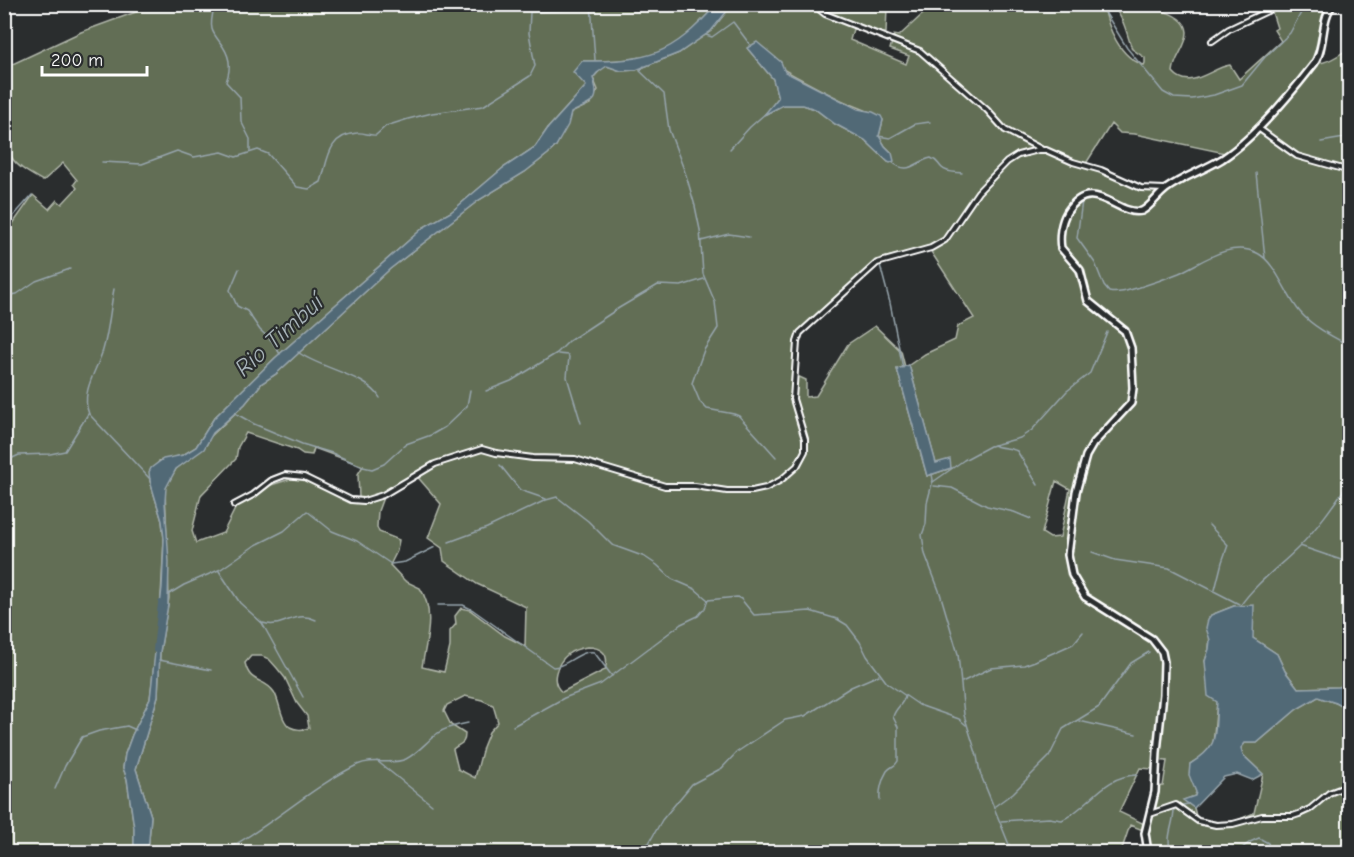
<svg xmlns="http://www.w3.org/2000/svg" width="1354" height="857" font-family="'Comic Neue',sans-serif">
	<rect width="100%" height="100%" fill="#2a2d2e"/>
	<filter id="ink" filterUnits="userSpaceOnUse"><feTurbulence type="fractalNoise" baseFrequency=".0167" numOctaves="2"/><feDisplacementMap in="SourceGraphic" scale="12" xChannelSelector="R" yChannelSelector="G"/><feConvolveMatrix kernelMatrix="1 2 1 2 8 2 1 2 1" color-interpolation-filters="sRGB"/></filter>
	<g filter="url(#ink)">
		<g fill="#626e55" stroke="#b0b6aa" stroke-width="1.5" fill-rule="evenodd">
			<path d="M732,4L1104,5C1107,27 1120,58 1144,65L1145,63V58L1132,49C1127,35 1124,17 1112,6C1129,2 1186,9 1187,32C1187,47 1174,57 1173,72C1190,92 1212,67 1230,65L1239,79L1281,41L1274,30L1277,28L1271,9L1280,4L1324,5L1328,9L1313,63C1326,65 1340,55 1350,47L1349,683L1339,687L1298,688L1285,671L1277,654L1253,638L1234,606L1211,615L1209,649L1205,661L1217,702L1213,744L1204,755L1190,764L1196,792L1195,796L1184,800L1194,808L1197,820L1231,823L1254,813L1263,774L1243,755L1241,748L1245,743H1257L1297,709L1318,697L1336,703L1349,710V852H1147L1143,830L1130,825L1121,852H148L151,816L136,769L158,696L160,652L169,598L165,488L176,469L207,444L210,437L245,404L262,383L276,374L390,269L479,200L525,172L548,154L556,146L571,113L590,104L598,90L593,78L602,68L607,66L621,71L636,70L679,53L711,31ZM887,7L924,13L899,36L894,35L890,49L909,56L906,64L850,40L853,29L886,33ZM747,48C778,67 809,84 841,100C855,107 871,110 883,120L879,136L885,146L892,153L888,162L865,140L835,124L815,109L803,105H783L766,114L778,98L773,79ZM1111,124L1120,133L1135,134L1225,153L1160,189L1125,183L1085,165ZM928,247L974,318L958,326L955,340L925,354L909,365L936,464L951,468L927,476L897,369L905,367L901,351L875,326L848,344L816,396L806,397V380L795,375L800,334L815,318L868,268L883,258ZM246,433L297,450L303,454L312,455L314,448L363,466L358,474L359,498C340,497 322,485 307,475V474L271,485L240,499L223,533L196,543L192,531L201,495L236,459L238,447ZM415,474L441,504L428,538L442,548L444,561L477,584L526,607L525,646L505,636L470,610L461,608L455,616L456,624L450,631V647L444,672L422,667C426,641 436,612 420,588L405,581L390,565L397,551L399,540L379,532L377,527L378,511L385,492ZM1056,481L1070,489L1060,537L1050,538L1042,533ZM587,647C602,647 610,654 605,670L562,692C549,682 557,663 568,654C573,650 581,648 587,647ZM251,656H262L269,659L277,668L285,678L297,703L307,716L309,728C303,730 295,730 290,727C280,720 280,701 274,692C264,677 250,685 245,663ZM465,696L482,700L493,705L498,722L489,732L483,747L475,778L458,769L453,749C460,743 465,745 465,734L451,725L444,711L447,705ZM1153,760L1167,761L1163,786L1154,787L1144,824L1119,812L1140,768L1153,769Z"/>
			<path d="M155,5H716C700,23 683,43 660,52C639,61 605,61 582,61L586,86L548,128L535,147L503,168L451,212L424,227L275,358L214,418L196,447L183,455L159,461L150,481L162,521L164,539L160,616L150,699L132,735L125,754L123,768L127,779L134,828V852H5V235L33,195L49,209L57,200L62,204L77,188L74,184L77,180L63,163L43,181C33,175 18,168 12,158C0,138 5,92 4,68L81,32Z"/>
		</g>
		<g fill="#516976" stroke="#97a5ad" stroke-width="1.5">
			<path d="M716,5H732L711,31L679,53L636,70L621,71L607,66L597,73L593,78C602,105 590,102 571,113L568,125L556,146L548,154L525,172L479,200L390,269L276,374L262,383L245,404L213,433L204,449L176,469L166,488L165,502L169,562L168,605L160,652L158,696L136,769L151,816L148,852H134V828L127,779L123,768L125,754L132,735L150,699L162,587L164,539L162,521L150,481L149,472L151,468L163,459L183,455L196,447L214,418L275,358L424,227L451,212L503,168L535,147L548,128L586,86L573,72L582,61C649,61 671,56 716,5Z"/>
			<polygon points="757,42 781,62 785,72 858,109 873,112 881,116 883,120 879,136 885,146 892,153 894,161 890,163 888,162 865,140 835,124 815,109 803,105 783,105 764,115 778,98 773,79 747,48"/>
			<polygon points="909,365 936,463 950,459 951,468 927,476 897,369"/>
			<path d="M1254,605L1253,638L1277,654L1285,671L1298,688L1339,687L1349,683V710L1336,703L1318,697L1297,709L1257,743H1245L1241,748L1243,755L1263,774L1252,780L1237,774L1224,777L1194,808L1183,800L1195,796L1196,792L1189,775L1190,764C1221,745 1214,735 1217,702L1208,696L1205,661L1209,649L1210,640L1206,628L1208,619L1211,615L1234,606Z"/>
		</g>
		<g fill="none" stroke-linecap="round" stroke-linejoin="round">
			<g stroke="#97a5ad" stroke-width="1.5">
				<path d="M215,4C213,12 210,21 212,29C213,33 216,37 219,41C230,55 232,66 226,82L240,97L241,121L250,139V151"/>
				<polyline points="591,4 595,60"/>
				<polyline points="1100,4 1127,48 1163,92 1174,98 1192,99 1214,95 1242,85 1265,57 1290,33 1303,9"/>
				<polyline points="706,35 712,37 733,22 751,46"/>
				<polyline points="644,66 640,71 664,94 669,130 686,175 695,206 700,230 703,274 715,302 718,328 704,350 692,383 700,402 707,409 734,414 739,416 776,457"/>
				<polyline points="878,136 890,138 915,124 930,122"/>
				<polyline points="1321,142 1350,137"/>
				<polyline points="730,149 750,127 766,113"/>
				<path d="M102,162L142,164L177,151L194,157L222,152L236,157L258,150L268,154L297,187L309,189L321,182C328,161 327,135 357,133C364,132 369,136 376,135L386,126L408,119L432,113L483,106L530,76L535,66L529,33L530,12L592,9"/>
				<path d="M892,162C909,176 914,162 931,158C938,161 937,163 942,168C947,173 956,172 962,173"/>
				<polyline points="1256,173 1265,258"/>
				<path d="M1082,201L1077,238L1095,263L1104,286L1109,292C1119,294 1130,290 1140,287C1153,283 1167,278 1179,273C1203,262 1230,240 1257,253C1276,262 1286,296 1300,312C1313,327 1333,337 1350,346"/>
				<polyline points="4,227 32,195"/>
				<polyline points="701,241 729,234 749,237"/>
				<polyline points="880,265 890,303 903,368"/>
				<polyline points="239,269 230,290 237,306 247,311 260,330 272,341 280,354"/>
				<path d="M114,289C110,309 109,331 103,350C97,370 80,392 89,414L150,479"/>
				<polyline points="4,296 17,294 36,281 70,269"/>
				<path d="M298,352C318,368 367,375 380,398"/>
				<polyline points="558,354 568,355 569,357 567,377 581,423"/>
				<polyline points="486,391 511,381 557,353 569,341 619,308 658,285 681,286 704,279"/>
				<polyline points="235,413 254,424 302,444 332,453 363,467 372,469 384,464 406,444 431,435 445,427 467,406 470,390"/>
				<path d="M993,445C1001,449 1010,447 1017,451L1038,485"/>
				<polyline points="4,462 19,455 50,454 65,451 88,414"/>
				<polyline points="500,465 520,490 546,499"/>
				<polyline points="932,474 933,480 927,503 926,524 922,535 925,554 940,593 958,654 964,715 977,756 980,773 1012,852"/>
				<polyline points="933,482 964,460 990,446 1020,438 1032,430 1067,391 1090,373 1107,332"/>
				<polyline points="934,486 952,488 987,506 1014,512 1031,519"/>
				<polyline points="1209,525 1228,545 1222,562 1215,590"/>
				<polyline points="449,542 487,528 546,500 557,497 588,521 612,545 645,557 657,565 672,579 695,589 708,600 737,597 741,599 754,615 810,611 837,619 847,625 860,642 867,656 887,683 919,705 959,719 966,725"/>
				<polyline points="1300,546 1350,563"/>
				<polyline points="1092,552 1115,560 1169,568 1239,604"/>
				<polyline points="219,571 240,603 262,623 303,697"/>
				<polyline points="169,594 184,585 221,569 254,546 284,531 307,511 332,531 357,541 391,564 405,562 435,547"/>
				<path d="M438,605H463L473,610L553,667C568,667 578,650 594,652L612,676"/>
				<path d="M1240,606C1256,583 1279,567 1299,547C1318,527 1334,504 1350,481"/>
				<path d="M263,623C283,630 293,609 316,620"/>
				<polyline points="159,660 211,670"/>
				<polyline points="962,682 991,668 1024,665 1035,661 1073,644 1083,632"/>
				<polyline points="4,721 5,721"/>
				<polyline points="1079,721 1136,734"/>
				<polyline points="513,726 564,698 601,684 681,624 698,616 705,608 708,600"/>
				<polyline points="377,761 432,805"/>
				<polyline points="55,789 65,766 82,737 99,731 127,726 136,730"/>
				<path d="M880,800C879,791 882,779 887,771C891,766 895,767 898,761V727L893,717C895,708 903,705 905,696"/>
				<polyline points="995,806 1013,793 1049,757 1063,729 1099,707 1131,663 1149,652"/>
				<path d="M1001,821L1049,818L1062,820C1089,808 1103,775 1137,775"/>
				<path d="M222,852C269,828 308,789 357,765C374,757 390,766 406,759C418,753 427,741 438,733C446,727 458,725 468,723"/>
				<polyline points="633,852 638,848 649,843 662,820 692,784 722,768 737,752 785,720 805,716 851,687 879,675"/>
				<path d="M1171,852C1165,837 1174,825 1174,809L1178,806L1188,804"/>
				<polyline points="1237,852 1250,842 1259,838 1268,843 1270,852"/>
			</g>
			<polyline stroke="#516976" stroke-width="6" points="156,650 161,603"/>
			<defs>
				<g id="minor">
					<polyline points="816,4 820,10 825,14 920,51 987,110 1005,130 1041,149"/>
					<polyline points="1325,4 1330,8"/>
					<polyline points="1212,41 1229,29 1282,4"/>
					<polyline points="1258,128 1297,156 1350,171"/>
					<polyline points="234,505 253,495 272,480 285,475 304,477 351,500 364,501 383,495 435,464 482,449 496,453 533,458 575,459 665,486 695,486 727,491 752,491 766,488 781,480 797,466 805,451 805,439 793,399 797,342 800,333 877,263 931,248 945,240 978,192 1007,162 1018,155 1038,150 1046,150 1073,162 1101,170 1141,188 1165,189"/>
					<polyline points="1150,814 1176,805 1198,821 1216,825 1233,824 1262,816 1293,816 1299,814 1310,809 1329,793 1350,785"/>
				</g>
				<path id="tertiary" d="M1148,852L1145,833L1155,792L1157,752L1163,694L1164,662L1162,652L1152,639L1085,597L1072,575L1068,555L1076,492L1086,456L1093,444L1131,403L1133,388L1131,348L1125,331L1088,301L1080,270L1061,248C1059,237 1061,222 1067,212C1092,173 1117,217 1142,211C1151,206 1157,196 1166,189C1182,177 1204,170 1222,159C1254,138 1290,95 1314,64C1326,47 1320,16 1334,4"/>
			</defs>
			<use href="#minor" stroke="#fff" stroke-width="8"/>
			<use href="#tertiary" stroke="#fff" stroke-width="10"/>
			<use href="#minor" stroke="#2a2d2e" stroke-width="4"/>
			<use href="#tertiary" stroke="#2a2d2e" stroke-width="5"/>
		</g>
	</g>
	<g text-anchor="middle" dominant-baseline="central" stroke-width="4.5" stroke-linejoin="round" paint-order="stroke">
		<g font-size="24" font-style="italic" fill="#a8b4ba" stroke="#2a2d2e">
			<text transform="translate(279 335) rotate(-42)">Rio Timbuí</text>
		</g>
	</g>
	<rect width="1354" height="857" fill="none" stroke="#2a2d2e" stroke-width="24"/>
	<rect x="12" y="12" width="1330" height="833" fill="none" stroke="#fff" stroke-width="2" filter="url(#ink)"/>
	<path d="M42 66v9h105v-9" fill="none" stroke="#ffffff" stroke-width="3"/>
	<text x="51" y="66" font-size="18" fill="#ffffff" stroke="#2a2d2e" stroke-width="4.5" paint-order="stroke">200 m</text>
</svg>
